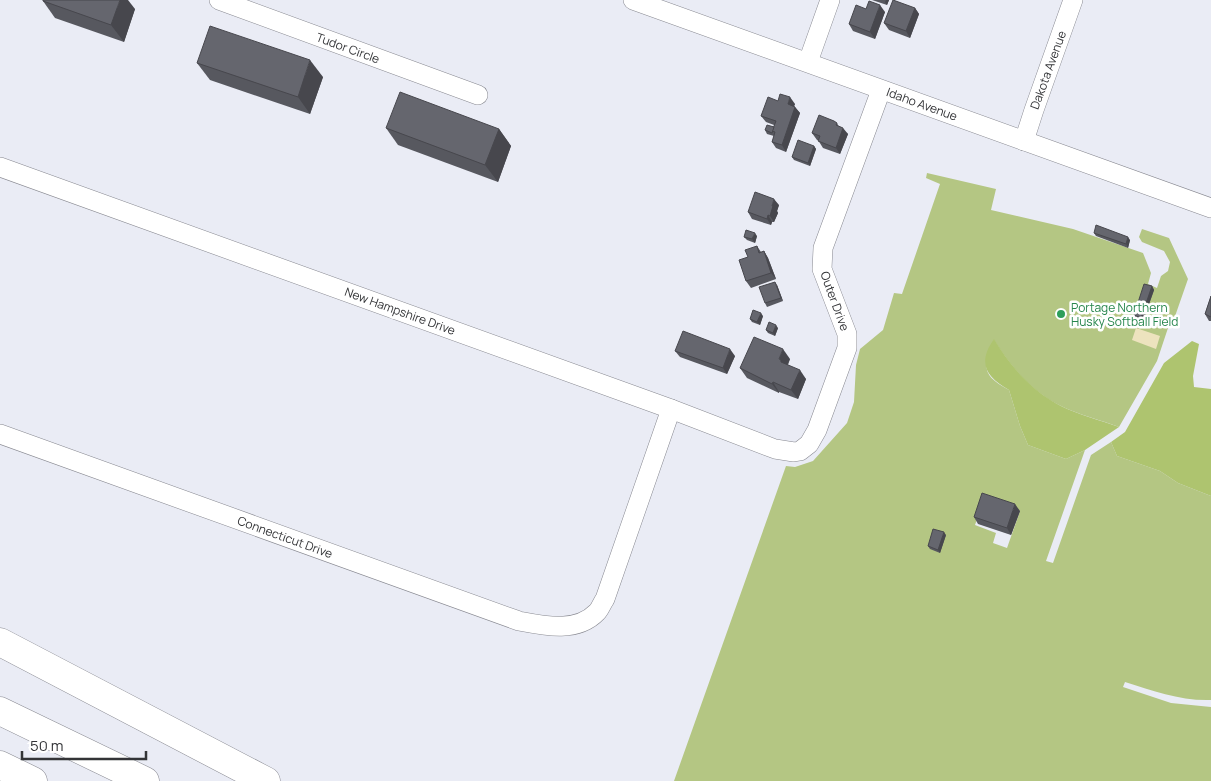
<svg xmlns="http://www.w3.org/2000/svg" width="1211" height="781" font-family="Manrope,sans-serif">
	<rect width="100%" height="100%" fill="#eaecf5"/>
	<path fill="#b4c683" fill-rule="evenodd" d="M927,173L996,189L991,210L1073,229L1143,253L1151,273L1148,284L1157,288L1161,276L1168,271L1170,262L1164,251L1142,242L1139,237L1142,229L1169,238L1188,279L1173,322L1166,320L1164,326L1168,328L1157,361L1119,427C1101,420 1079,415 1061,406C1032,392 1011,367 994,340C983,367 981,375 1009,390L1020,426L1028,445L1066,459L1085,450L1046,561L1053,563L1091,455L1111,442L1117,456L1160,471L1178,483L1211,496V700C1180,701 1154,691 1125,682L1123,687L1171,703L1211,707V781H674L786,466L795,467L813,461L847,423L854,402L856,365L860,349L883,330L894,293L902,294L940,184L926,178ZM985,497L1020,511L1007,548L993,543L996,533L975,525Z"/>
	<g fill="#aec46f">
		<path d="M994,339C1011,367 1032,391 1061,406C1079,415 1100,420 1119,427L1085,450L1066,459L1028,445L1020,426L1009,390C986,377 977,363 994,339Z"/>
		<polygon points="1192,341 1199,344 1193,376 1194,387 1211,389 1211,496 1178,483 1160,471 1117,456 1111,442 1125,432 1164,363"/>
	</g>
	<polygon fill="#ede3be" points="1136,328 1160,336 1156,349 1132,340"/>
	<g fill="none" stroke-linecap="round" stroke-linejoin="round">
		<defs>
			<g id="minor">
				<polyline points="219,0 478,95"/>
				<polyline points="633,0 1211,208"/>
				<polyline points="808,62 830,0"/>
				<polyline points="1024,141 1034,110 1073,0"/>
				<polyline points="0,167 671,409 775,449 794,452 800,451 809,444 817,430 847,348 847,334 822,269 823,248 881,90"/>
				<path d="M0,434L519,621C545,626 577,633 597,612C600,609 602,603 605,599L671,409"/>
			</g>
			<g id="motorway">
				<polyline points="0,642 266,781"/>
				<polyline points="0,711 145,781"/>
				<polyline points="0,765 33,781"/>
			</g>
		</defs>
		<use href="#minor" stroke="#888991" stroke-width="20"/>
		<use href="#motorway" stroke="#888991" stroke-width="29"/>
		<use href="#minor" stroke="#fff" stroke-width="19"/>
		<use href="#motorway" stroke="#fff" stroke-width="28"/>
	</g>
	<g fill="#57585f">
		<polygon points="872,0 889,0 887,5"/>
		<polygon points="43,1 135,9 124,42 55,18"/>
		<polygon points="915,8 919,14 910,38 889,30 884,23"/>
		<polygon points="866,9 885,12 875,39 853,31 849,24"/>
		<polygon points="197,63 323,77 310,114 210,80"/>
		<polygon points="778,101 795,104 794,106 800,113 786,152 776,148 772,142 774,136 767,134 765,130 774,127 774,125 766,122 761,116"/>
		<polygon points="837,123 839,127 848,134 840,154 823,148 818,140 817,140 812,133"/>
		<polygon points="386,128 499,129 511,146 498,182 398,145"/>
		<polygon points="814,146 816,149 810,166 794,160 792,157"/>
		<polygon points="779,205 777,211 778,213 774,222 772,222 771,225 752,219 748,212"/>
		<polygon points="1094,233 1130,240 1128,248 1096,236"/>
		<polygon points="757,236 755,243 747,240 744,237"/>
		<polygon points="757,246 761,252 764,251 768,258 776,279 751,288 746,281 748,257"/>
		<polygon points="777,285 783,301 767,307 765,303"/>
		<polygon points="1152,286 1154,290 1143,321 1136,319 1134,315"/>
		<polygon points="1211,296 1211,321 1209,321 1205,314"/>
		<polygon points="763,316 760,325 752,322 750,319"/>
		<polygon points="778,328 775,336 768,333 766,330"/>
		<polygon points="675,351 735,356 727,374 680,357"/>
		<polygon points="790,359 788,365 806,379 798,399 779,392 779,393 747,378 740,368"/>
		<polygon points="1020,511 1011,535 978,524 974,517"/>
		<polygon points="946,535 940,553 930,549 928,546"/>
	</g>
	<g fill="#47474d">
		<polygon points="120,0 128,0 135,9 124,42 111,25"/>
		<polygon points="886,0 889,0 887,5 885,2"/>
		<polygon points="880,5 885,12 875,39 870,32"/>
		<polygon points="915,8 919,14 910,38 906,31"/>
		<polygon points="310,60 323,77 310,114 298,97"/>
		<polygon points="790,97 795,104 792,111 788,104"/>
		<polygon points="795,107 800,113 786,152 782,145"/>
		<polygon points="843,128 848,134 840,154 836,148"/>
		<polygon points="499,129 511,146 498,182 485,165"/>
		<polygon points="814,146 816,149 810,166 808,163"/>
		<polygon points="774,199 779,205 777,211 778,213 774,222 770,216 772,206"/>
		<polygon points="768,215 772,222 771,225 767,219"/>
		<polygon points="755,233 757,236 755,243 752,239"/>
		<polygon points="1128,237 1130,240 1128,248 1126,244"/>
		<polygon points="764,251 768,258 776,279 771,273"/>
		<polygon points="775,282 777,285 783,301 781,298"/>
		<polygon points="1152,286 1154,290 1143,321 1141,318"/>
		<polygon points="761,313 763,316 760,325 757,322"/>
		<polygon points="776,325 778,328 775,336 773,333"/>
		<polygon points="730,349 735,356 727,374 723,368"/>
		<polygon points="783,349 790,359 786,367 779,359"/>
		<polygon points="800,370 806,379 798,399 791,390"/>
		<polygon points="773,382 779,392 779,393 772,384"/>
		<polygon points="1015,504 1020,511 1011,535 1007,528"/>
		<polygon points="944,532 946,535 940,553 938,550"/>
	</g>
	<g fill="#65666e" stroke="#47474d">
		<polygon points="43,0 120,0 111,25 43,1"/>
		<polygon points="893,0 915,8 906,31 884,23"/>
		<polygon points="869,1 880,5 870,32 849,24 856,5 866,9"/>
		<polygon points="210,26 310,60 298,97 197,63"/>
		<polygon points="400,92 499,129 485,165 386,128"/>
		<polygon points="780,94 790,97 788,104 795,107 782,145 772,142 775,132 772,131 776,121 761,116 768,97 778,101"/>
		<polygon points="819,115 834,121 837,123 836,125 843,128 836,148 818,141 820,136 812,133"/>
		<polygon points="767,125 774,127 772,133 765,130"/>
		<polygon points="798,140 814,146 808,163 792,157"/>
		<polygon points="755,192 774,199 772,206 773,206 770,216 768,215 767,219 748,212"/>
		<polygon points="1096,225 1128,237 1126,244 1094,233"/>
		<polygon points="746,230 755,233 752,239 744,237"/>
		<polygon points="757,246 759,253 764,251 771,273 746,281 739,260 748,257 745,250"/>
		<polygon points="775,282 781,298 765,303 759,287"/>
		<polygon points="1144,284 1152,286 1141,318 1134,315"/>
		<polygon points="1211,296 1211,317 1205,314"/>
		<polygon points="753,310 761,313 757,322 750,319"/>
		<polygon points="769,322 776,325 773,333 766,330"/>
		<polygon points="683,331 730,349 723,368 675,351"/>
		<polygon points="754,337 783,349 779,359 781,360 781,362 800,370 791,390 773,382 772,384 740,368"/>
		<polygon points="982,493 1015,504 1007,528 974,517"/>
		<polygon points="933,529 944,532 938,550 928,546"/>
	</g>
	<circle fill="#2e9e5b" stroke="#fff" stroke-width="2" cx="1061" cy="314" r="5"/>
	<g text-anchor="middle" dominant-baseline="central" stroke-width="5" stroke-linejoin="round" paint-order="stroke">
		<g font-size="12" fill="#333437" stroke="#fff">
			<text transform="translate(348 48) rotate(20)">Tudor Circle</text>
			<text transform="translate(1048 70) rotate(-70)">Dakota Avenue</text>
			<text transform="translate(922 104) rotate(20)">Idaho Avenue</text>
			<text transform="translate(835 301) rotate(70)">Outer Drive</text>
			<text transform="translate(400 311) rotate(20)">New Hampshire Drive</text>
			<text transform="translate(285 537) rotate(20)">Connecticut Drive</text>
		</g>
		<g font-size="12" fill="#27864d" stroke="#fff" text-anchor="start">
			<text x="1071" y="307">Portage Northern<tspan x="1071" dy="14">Husky Softball Field</tspan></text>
		</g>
	</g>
	<path d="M22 751v8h124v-8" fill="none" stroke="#333437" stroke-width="2.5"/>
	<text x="30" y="751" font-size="15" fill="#333437" stroke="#ffffff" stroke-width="4" paint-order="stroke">50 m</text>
</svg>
